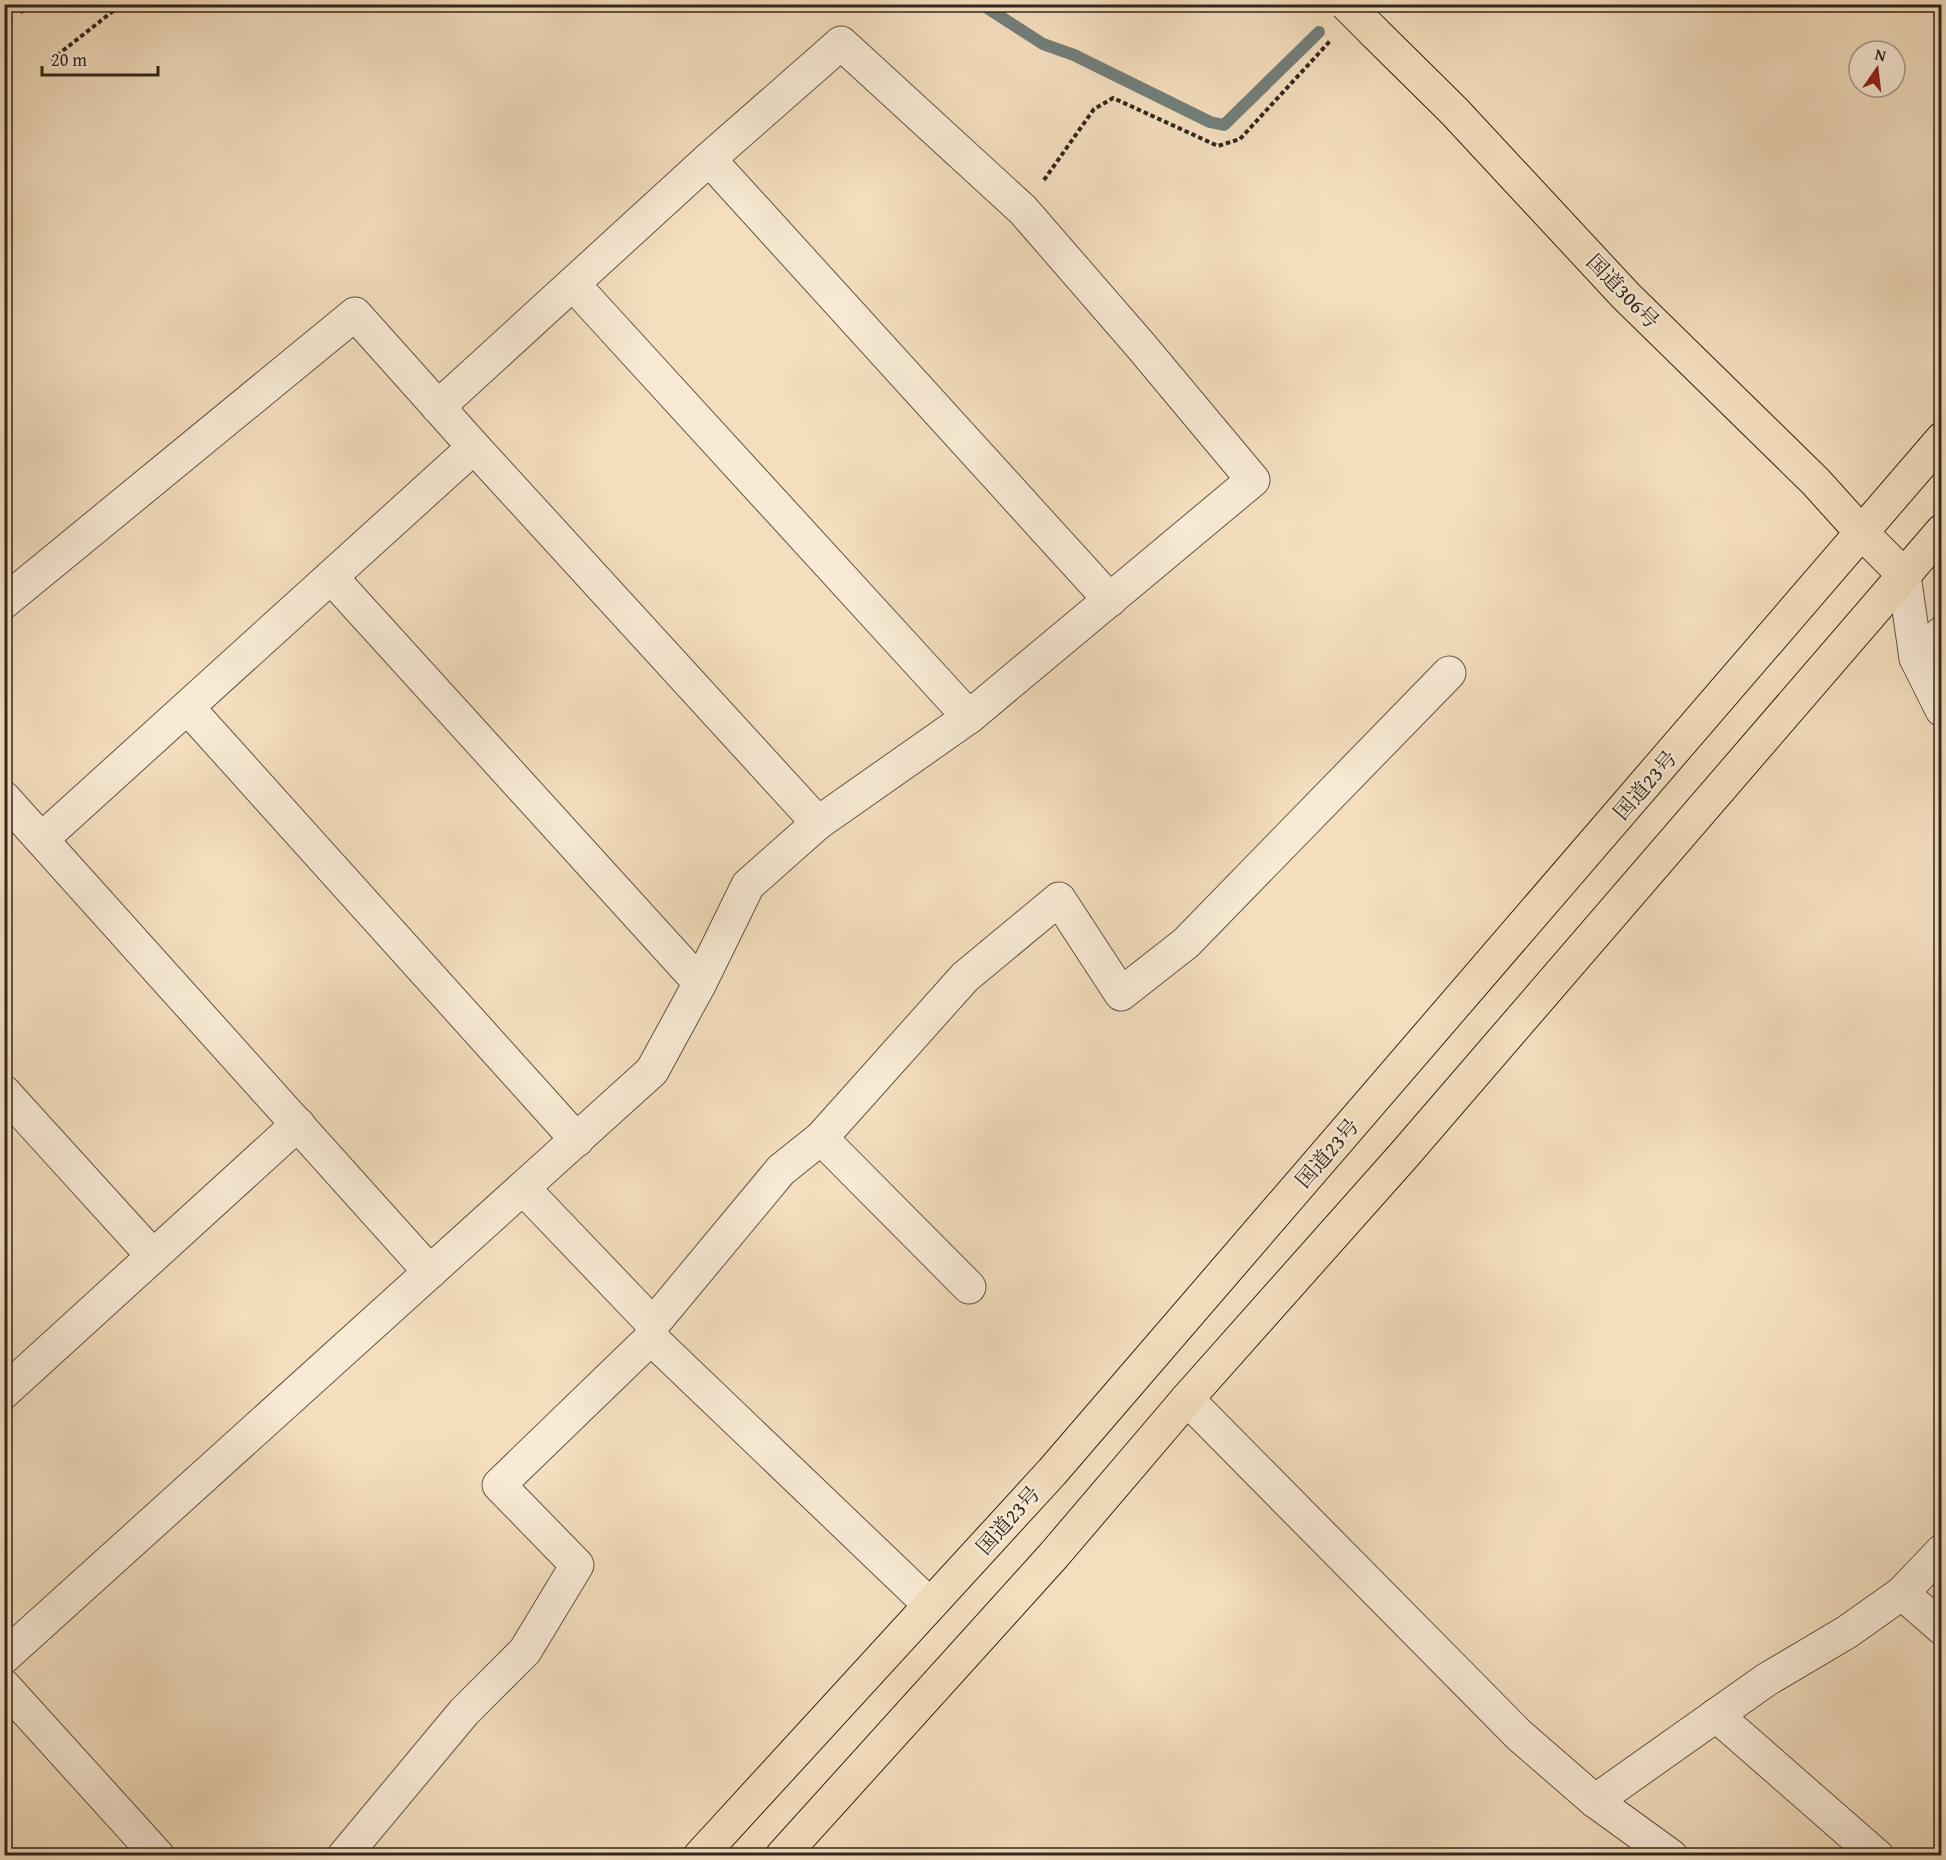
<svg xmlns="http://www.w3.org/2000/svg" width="1946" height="1860" font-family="'Gentium Book Plus','Noto Serif JP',serif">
	<rect width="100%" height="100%" fill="#f4debe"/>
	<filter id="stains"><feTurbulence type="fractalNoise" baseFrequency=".00333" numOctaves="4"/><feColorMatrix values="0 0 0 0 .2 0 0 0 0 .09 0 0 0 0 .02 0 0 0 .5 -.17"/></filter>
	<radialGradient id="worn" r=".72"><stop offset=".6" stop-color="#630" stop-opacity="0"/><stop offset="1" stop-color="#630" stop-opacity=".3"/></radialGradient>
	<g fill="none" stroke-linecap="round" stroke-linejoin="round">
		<polyline stroke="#737f7b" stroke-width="12" points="981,4 1043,44 1074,55 1210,122 1224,125 1319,32"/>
		<defs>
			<g id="minor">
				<polyline points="709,159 1110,600"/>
				<polyline points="573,284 969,717"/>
				<polyline points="1904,575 1916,658 1942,710"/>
				<polyline points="331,577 700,983"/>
				<polyline points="4,602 355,314 474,447 818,823"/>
				<polyline points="1916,658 1942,633"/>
				<polyline points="188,708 577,1140"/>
				<polyline points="4,798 430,1272"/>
				<polyline points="42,839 474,447"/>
				<polyline points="4,1092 153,1256"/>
				<polyline points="821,1138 969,1287"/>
				<polyline points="523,1188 653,1324 651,1338 930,1605"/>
				<polyline points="653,1324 781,1170 821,1138 965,977 1059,899 1121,994 1186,943 1449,673"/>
				<polyline points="4,1392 298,1124"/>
				<polyline points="1187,1399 1519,1735 1595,1801 1671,1856"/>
				<polyline points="1902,1593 1942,1628"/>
				<polyline points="4,1657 652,1071 700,983 748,885 818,823 969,717 1253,480 1141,346 1023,210 841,43 709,159 438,407"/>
				<polyline points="4,1686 158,1856"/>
				<polyline points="1716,1715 1877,1856"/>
				<polyline points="1595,1801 1766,1680 1847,1632 1902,1593 1942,1551"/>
				<polyline points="344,1856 464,1712 525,1651 577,1565 499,1485 651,1338"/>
			</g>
			<g id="highway">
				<polyline points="1373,31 1454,111 1626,296 1816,482 1862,533 1904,575"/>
				<polyline points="700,1856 1052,1472 1942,439"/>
				<polyline points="782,1856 1054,1555 1187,1399 1404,1155 1942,531"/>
			</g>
		</defs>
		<use href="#minor" stroke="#625545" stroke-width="35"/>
		<use href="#highway" stroke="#31271d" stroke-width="35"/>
		<g stroke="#31271d" stroke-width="4" stroke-dasharray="4.5 3" stroke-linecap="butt">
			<polyline points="51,60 122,4"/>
			<polyline points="1044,180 1094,109 1113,98 1218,146 1240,139 1331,40"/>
		</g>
		<use href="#minor" stroke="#f8ead5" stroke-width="33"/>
		<use href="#highway" stroke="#f4debe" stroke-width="33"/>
		<polyline stroke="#31271d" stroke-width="4.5" stroke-dasharray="10 10" stroke-linecap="butt" points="4,24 31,4"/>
		<defs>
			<polyline id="highway-bridge" points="1346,4 1373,31"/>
		</defs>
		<use href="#highway-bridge" stroke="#31271d" stroke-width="35" stroke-linecap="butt"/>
		<use href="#highway-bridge" stroke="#f4debe" stroke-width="33"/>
	</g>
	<g text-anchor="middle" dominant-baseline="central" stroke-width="5" stroke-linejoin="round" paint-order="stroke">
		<g font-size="21" fill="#31271d" stroke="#f8ead5">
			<text transform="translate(1623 291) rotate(46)">国道306号</text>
			<text transform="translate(1645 785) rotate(-49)">国道23号</text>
			<text transform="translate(1327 1153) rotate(-49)">国道23号</text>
			<text transform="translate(1008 1520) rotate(-48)">国道23号</text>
		</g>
	</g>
	<rect width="1946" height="1860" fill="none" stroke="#f4debe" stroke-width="24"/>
	<rect x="6" y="6" width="1934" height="1848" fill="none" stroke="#31271d" stroke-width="3"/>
	<rect x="12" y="12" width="1922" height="1836" fill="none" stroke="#31271d" stroke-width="1.5"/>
	<g transform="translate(1877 69) rotate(14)"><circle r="28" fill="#f8ead5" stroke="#a89c8b" stroke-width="1.5"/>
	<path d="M0-4.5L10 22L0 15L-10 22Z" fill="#8f2418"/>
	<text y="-9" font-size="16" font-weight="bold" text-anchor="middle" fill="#31271d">N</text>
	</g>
	<path d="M42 66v9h116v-9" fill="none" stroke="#31271d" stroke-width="3"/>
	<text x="51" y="66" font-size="18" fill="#31271d" stroke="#f8ead5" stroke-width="4.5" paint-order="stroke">20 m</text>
	<rect width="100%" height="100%" filter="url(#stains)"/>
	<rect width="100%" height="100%" fill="url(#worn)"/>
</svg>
